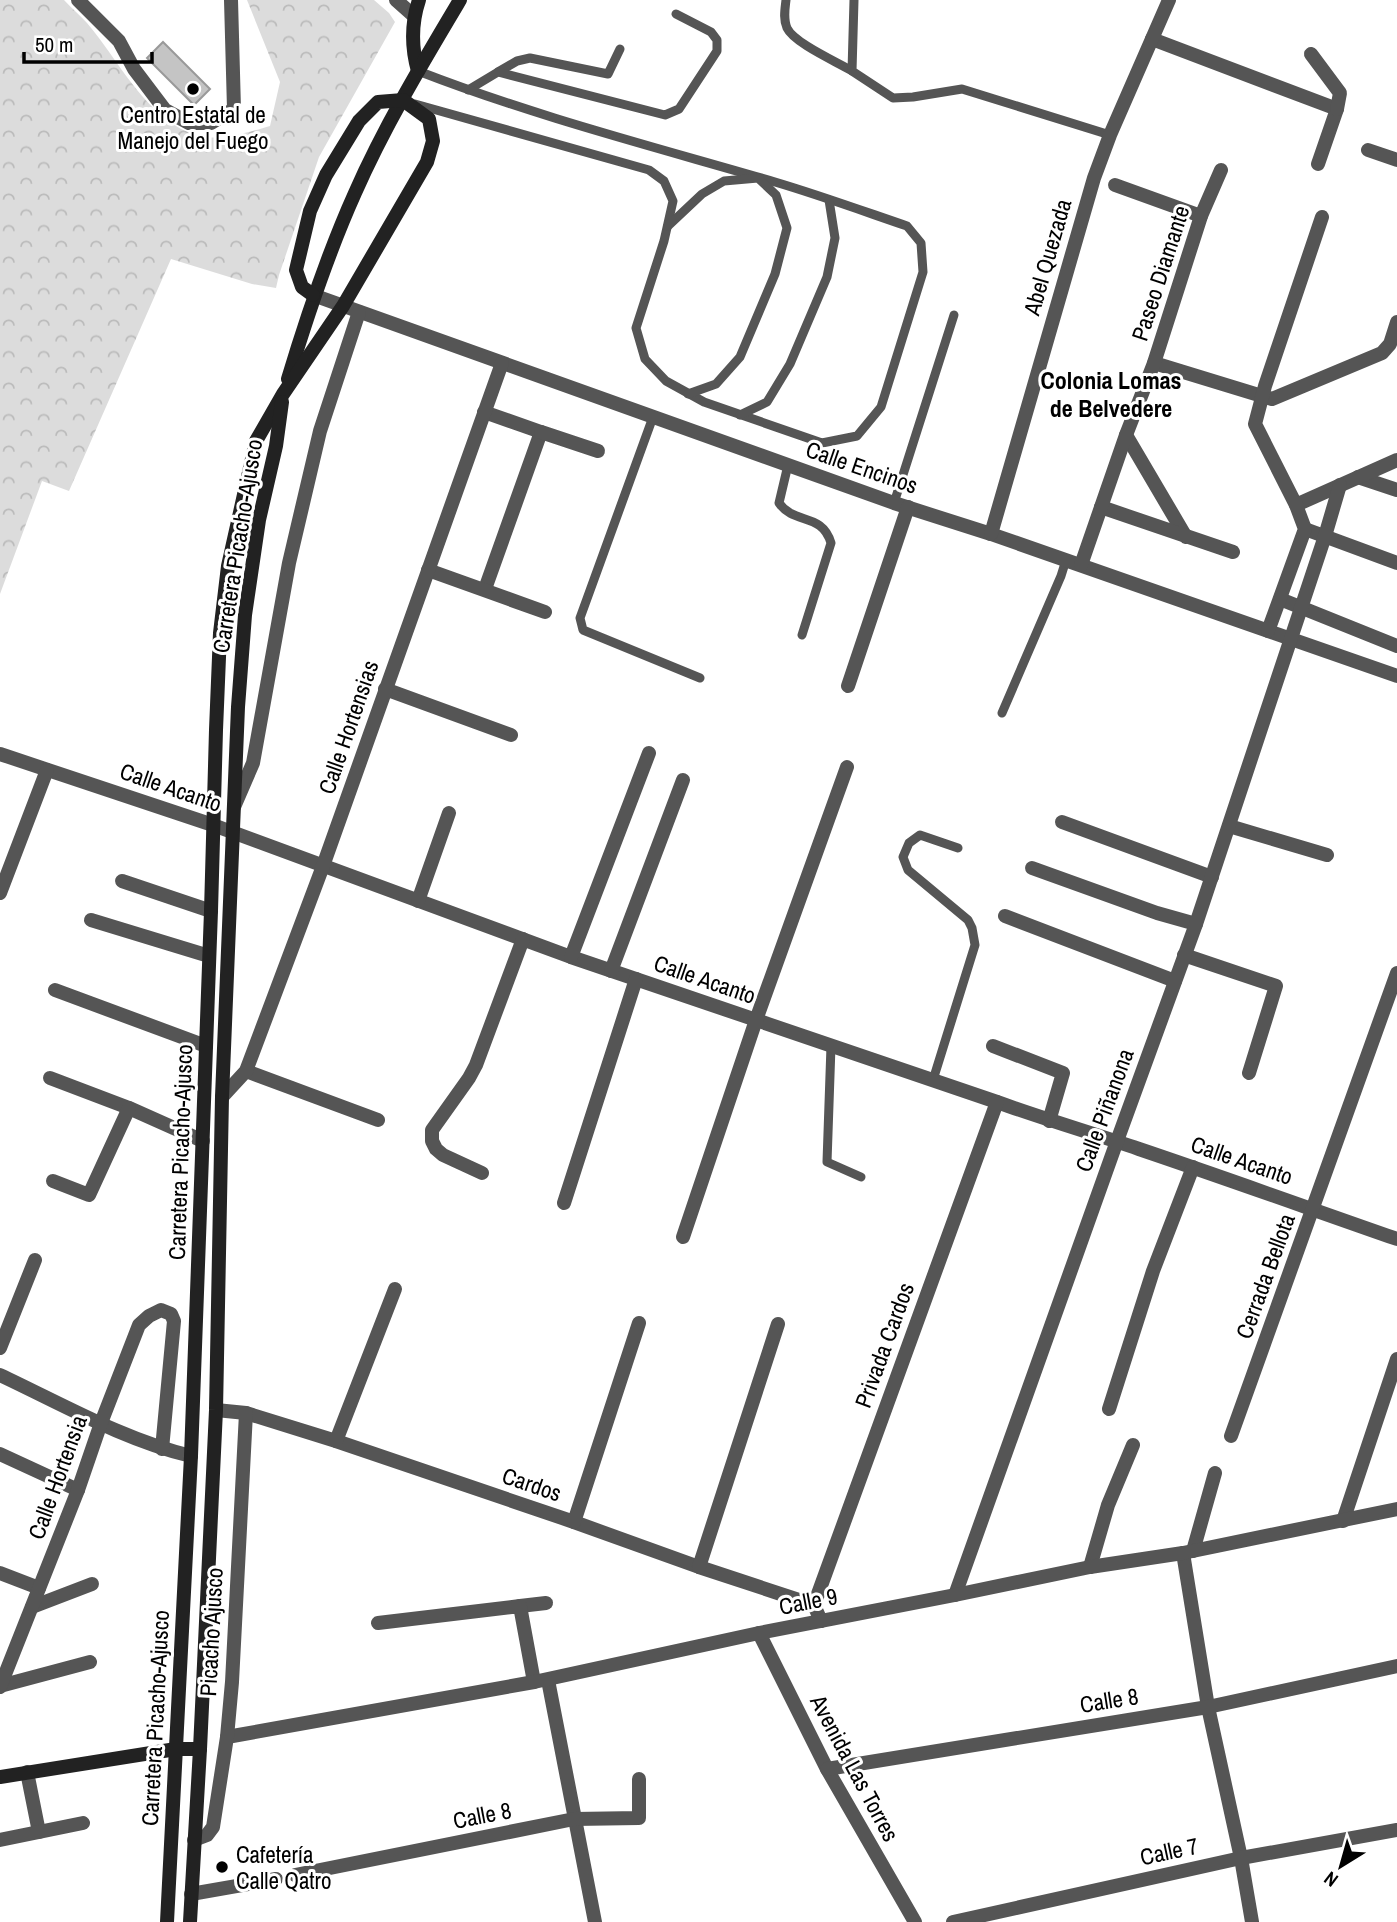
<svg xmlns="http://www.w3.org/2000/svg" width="1397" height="1922" font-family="'Archivo Narrow',sans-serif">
	<defs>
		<pattern id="forest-crowns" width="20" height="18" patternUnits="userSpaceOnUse" patternTransform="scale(1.75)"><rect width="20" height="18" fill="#dcdcdc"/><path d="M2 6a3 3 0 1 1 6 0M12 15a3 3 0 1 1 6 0" fill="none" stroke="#bbb"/></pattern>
	</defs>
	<rect width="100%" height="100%" fill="#fff"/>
	<path fill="url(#forest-crowns)" d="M0,0H64C71,8 80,15 87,23C120,61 151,129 206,137C223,140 253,131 270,126L280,82L247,0H374L389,13L395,22L319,157L279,275L276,288L252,284L171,259L69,491L42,481L0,594Z"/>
	<polygon fill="#c4c4c4" stroke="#999" stroke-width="2" points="163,42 210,89 194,105 147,58"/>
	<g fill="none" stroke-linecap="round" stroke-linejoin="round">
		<g stroke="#555" stroke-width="9">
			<path d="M786,0C785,9 783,19 787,28C794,43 837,62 852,71"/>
			<polyline points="854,0 852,71 893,98 913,97 962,89 1110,135"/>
			<polyline points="498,72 517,61 530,58 608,74 620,49"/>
			<polyline points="468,90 498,72 665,115 679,109 717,51 717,40 711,32 676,14"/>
			<path d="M415,104L649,170L664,181L673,201L664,241L636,328L645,359L666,381L704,402L822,443L857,436L881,407L923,272L921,243L907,226C863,211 819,195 775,182C655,147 534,116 418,71"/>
			<polyline points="668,226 702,194 724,181 758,178 776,195 787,228 775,274 740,357 716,384 688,394"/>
			<polyline points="740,415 767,402 790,364 827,277 835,238 829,200"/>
			<polyline points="653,417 580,618 583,630 700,678"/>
			<path d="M788,465L779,503C794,525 822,512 831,543L802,635"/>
			<polyline points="894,503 954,315"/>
			<polyline points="1002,713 1061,576 1066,560"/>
			<polyline points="831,1046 827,1162 861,1177"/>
			<polyline points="933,1080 975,945 972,928 968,920 908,870 903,857 909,843 920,835 958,848"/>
		</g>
		<g stroke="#555" stroke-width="14">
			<polyline points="78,0 119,41 134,69 165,110 189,123 211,123 234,109 231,0"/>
			<polyline points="396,0 414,16"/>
			<polyline points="1152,39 1337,109 1318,164"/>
			<polyline points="1311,54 1340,93 1337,109"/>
			<polyline points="1368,150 1397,160"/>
			<polyline points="1115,185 1201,216"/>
			<polyline points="313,295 894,503 991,534 1397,676"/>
			<polyline points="1154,363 1272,399 1382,353 1390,344 1397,322"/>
			<polyline points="484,412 541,432 485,589"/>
			<polyline points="541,432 598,451"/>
			<polyline points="1126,435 1186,537"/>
			<polyline points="1358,477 1397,490"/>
			<polyline points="1296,505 1397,460"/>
			<polyline points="1101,507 1233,552"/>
			<polyline points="1305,529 1397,563"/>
			<polyline points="991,534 1094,178 1110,135 1169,0"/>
			<polyline points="1081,565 1126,435 1154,363 1201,216 1221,170"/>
			<polyline points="428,570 545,612"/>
			<polyline points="1280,599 1397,646"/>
			<polyline points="1268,631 1305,529 1296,505 1255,424 1265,386 1322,217"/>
			<polyline points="848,686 908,507"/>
			<polyline points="385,689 511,735"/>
			<path d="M0,754L213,825L571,957L997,1102C1044,1119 1092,1133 1139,1149C1225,1178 1311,1209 1397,1239"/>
			<polyline points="234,807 253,763 289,563 320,431 359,312"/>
			<polyline points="1062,822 1212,877"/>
			<polyline points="1229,826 1327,855"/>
			<polyline points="1032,868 1157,913 1196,924"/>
			<polyline points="122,881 211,911"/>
			<polyline points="0,893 47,770"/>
			<polyline points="418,901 449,813"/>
			<polyline points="1005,916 1175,981"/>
			<polyline points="91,920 209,956"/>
			<polyline points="1184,955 1276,986 1249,1073"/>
			<polyline points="571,957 649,753"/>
			<polyline points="611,971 683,780"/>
			<polyline points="55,990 206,1046"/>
			<polyline points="993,1046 1063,1073 1049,1121"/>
			<polyline points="246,1071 378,1120"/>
			<polyline points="50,1078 129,1108 203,1141"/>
			<polyline points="222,1097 246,1071 323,866 502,363"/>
			<polyline points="482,1173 443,1155 436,1149 432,1141 432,1130 469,1078 476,1065 523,939"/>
			<polyline points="53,1181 89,1195 129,1108"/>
			<polyline points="564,1203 636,979"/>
			<polyline points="683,1237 756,1020 847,767"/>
			<polyline points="0,1348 35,1260"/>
			<path d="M0,1375C62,1404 124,1440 191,1456"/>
			<polyline points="1109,1409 1153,1271 1193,1167"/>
			<polyline points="216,1410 246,1413 336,1441 574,1522 699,1567 814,1605 821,1621"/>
			<polyline points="1231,1436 1397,973"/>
			<polyline points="336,1441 395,1289"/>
			<polyline points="0,1454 78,1490"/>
			<polyline points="1343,1521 1397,1359"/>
			<polyline points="574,1522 639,1323"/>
			<polyline points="1193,1551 1215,1473"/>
			<polyline points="1183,1553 1208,1707 1241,1858 1252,1922"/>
			<polyline points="699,1567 778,1324"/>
			<polyline points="1090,1567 1108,1505 1133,1445"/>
			<polyline points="0,1573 39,1588"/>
			<polyline points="955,1595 1117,1141 1196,924 1325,536 1340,485"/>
			<polyline points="814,1605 997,1102"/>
			<polyline points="520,1606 546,1603"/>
			<polyline points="32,1607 92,1584"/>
			<polyline points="378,1623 520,1606 534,1682"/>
			<polyline points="759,1633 827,1769 915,1922"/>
			<polyline points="548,1680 595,1922"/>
			<polyline points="0,1686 90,1662"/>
			<polyline points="0,1687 78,1490 101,1423 139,1325 149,1316 161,1310 171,1314 174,1321 162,1449"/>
			<polyline points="227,1737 534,1682 759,1633 955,1595 1090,1567 1183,1553 1397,1509"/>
			<polyline points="827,1769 1208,1707 1397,1666"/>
			<polyline points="27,1772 39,1832"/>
			<polyline points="0,1840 83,1823"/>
			<polyline points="194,1840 207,1835 213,1827 227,1737 232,1682 246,1413"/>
			<polyline points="295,1875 574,1819 639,1818 639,1779"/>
			<polyline points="191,1894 276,1879"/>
			<polyline points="953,1922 1241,1858 1397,1830"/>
		</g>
		<g stroke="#222" stroke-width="14">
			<path d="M418,71C411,46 411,24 419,0"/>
			<path d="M288,379C307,316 328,253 355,193C384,127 423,62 460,0"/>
			<polyline points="0,1777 176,1749 200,1749"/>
			<polyline points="167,1922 191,1456 211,911 216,730 220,633 228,566 256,441 283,394 343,306 427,162 433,141 429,119 403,100 378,102 359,121 326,175 310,211 296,270 302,287 313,295"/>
			<polyline points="190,1922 200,1749 216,1410 222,1097 238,707 245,615 259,520 276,446 282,402"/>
		</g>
	</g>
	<g fill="#000" stroke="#fff" stroke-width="2.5">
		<circle cx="193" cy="89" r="7"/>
		<circle cx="222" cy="1867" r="7"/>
	</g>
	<g text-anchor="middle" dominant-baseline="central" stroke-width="6" stroke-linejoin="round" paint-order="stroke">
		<g font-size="23" fill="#000" stroke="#fff">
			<text x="193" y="114">Centro Estatal de<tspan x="193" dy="26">Manejo del Fuego</tspan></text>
			<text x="236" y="1854" text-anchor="start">Cafetería<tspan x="236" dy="26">Calle Qatro</tspan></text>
		</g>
		<g font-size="23" fill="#000" stroke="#fff">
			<text transform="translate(1047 257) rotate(-74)">Abel Quezada</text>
			<text transform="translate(1160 273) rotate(-72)">Paseo Diamante</text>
			<text transform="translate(862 467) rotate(19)">Calle Encinos</text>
			<text transform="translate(237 546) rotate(-81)">Carretera Picacho-Ajusco</text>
			<text transform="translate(348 727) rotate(-71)">Calle Hortensias</text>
			<text transform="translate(171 787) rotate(19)">Calle Acanto</text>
			<text transform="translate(705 979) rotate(19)">Calle Acanto</text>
			<text transform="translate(1104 1110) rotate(-70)">Calle Piñanona</text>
			<text transform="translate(180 1152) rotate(-88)">Carretera Picacho-Ajusco</text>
			<text transform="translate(1242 1160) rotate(19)">Calle Acanto</text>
			<text transform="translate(1265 1276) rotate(-70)">Cerrada Bellota</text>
			<text transform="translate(884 1345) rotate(-70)">Privada Cardos</text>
			<text transform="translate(57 1477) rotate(-70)">Calle Hortensia</text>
			<text transform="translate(532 1484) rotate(19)">Cardos</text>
			<text transform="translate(808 1601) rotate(-11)">Calle 9</text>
			<text transform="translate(211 1632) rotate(-87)">Picacho Ajusco</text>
			<text transform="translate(1109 1700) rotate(-9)">Calle 8</text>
			<text transform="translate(155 1718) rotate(-87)">Carretera Picacho-Ajusco</text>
			<text transform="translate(855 1768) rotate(62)">Avenida Las Torres</text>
			<text transform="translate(482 1815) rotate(-11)">Calle 8</text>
			<text transform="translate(1169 1851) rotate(-12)">Calle 7</text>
		</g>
		<g font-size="24" font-weight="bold" fill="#000" stroke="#fff">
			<text x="1111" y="380">Colonia Lomas<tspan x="1111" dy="28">de Belvedere</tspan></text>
		</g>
	</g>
	<g transform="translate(1341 1866) rotate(217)" stroke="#ffffff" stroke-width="5" paint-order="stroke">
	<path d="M0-5L12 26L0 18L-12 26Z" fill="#000000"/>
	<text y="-10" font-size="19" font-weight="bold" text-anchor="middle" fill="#000000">N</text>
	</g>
	<path d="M24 52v10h128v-10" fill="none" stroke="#000000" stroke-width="3.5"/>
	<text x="35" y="52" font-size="21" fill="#000000" stroke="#ffffff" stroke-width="5" paint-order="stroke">50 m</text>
</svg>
